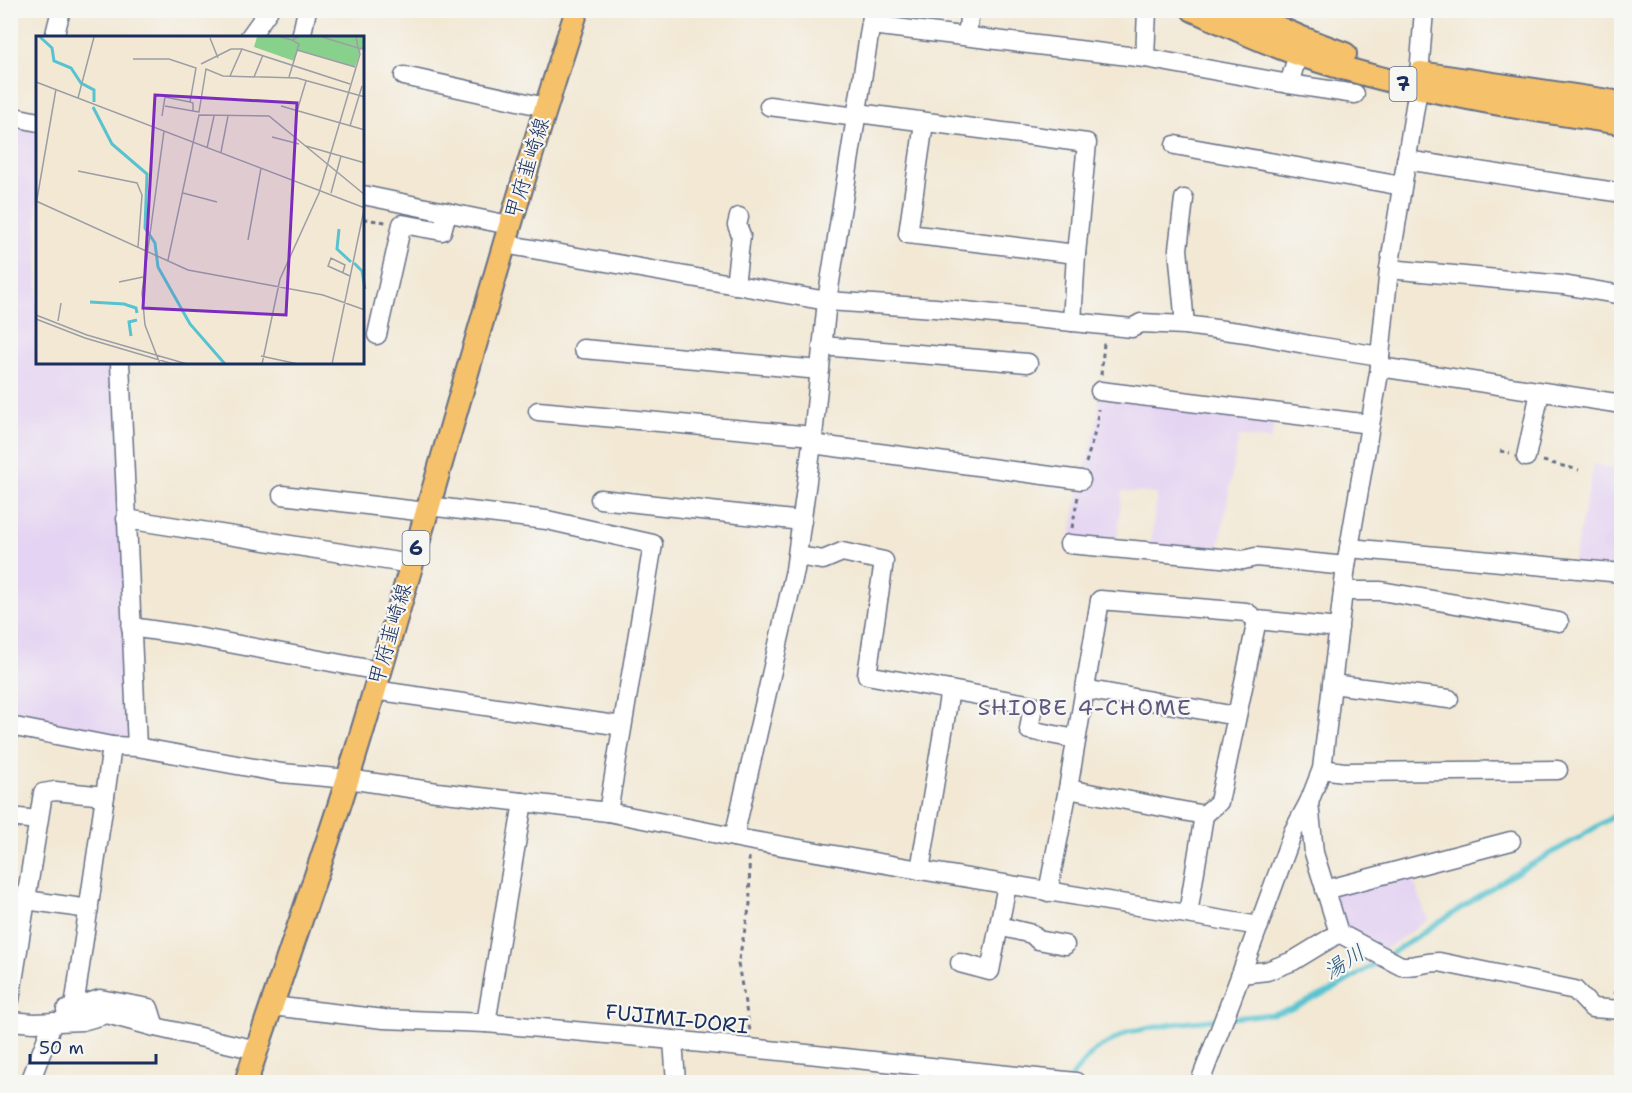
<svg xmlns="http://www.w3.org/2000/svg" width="1632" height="1093" font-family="'Shantell Sans','Klee One',sans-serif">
	<rect width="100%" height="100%" fill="#f6f6f2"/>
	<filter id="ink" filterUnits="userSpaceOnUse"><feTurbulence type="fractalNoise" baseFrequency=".0167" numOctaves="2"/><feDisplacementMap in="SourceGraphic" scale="12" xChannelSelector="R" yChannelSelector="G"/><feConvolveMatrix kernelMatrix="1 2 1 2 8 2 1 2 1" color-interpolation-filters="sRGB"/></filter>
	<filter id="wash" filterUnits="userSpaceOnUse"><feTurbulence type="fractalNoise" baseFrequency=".008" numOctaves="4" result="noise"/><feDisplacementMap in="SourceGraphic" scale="24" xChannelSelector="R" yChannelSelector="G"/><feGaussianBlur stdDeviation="1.35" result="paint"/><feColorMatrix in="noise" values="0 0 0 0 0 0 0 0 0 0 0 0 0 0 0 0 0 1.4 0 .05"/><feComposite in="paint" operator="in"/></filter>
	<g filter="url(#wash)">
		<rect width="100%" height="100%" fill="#f2e8d4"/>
		<g fill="#e4d3f2">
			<polygon points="10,116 37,122 38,363 120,363 137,747 11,726"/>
			<polygon points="1100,391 1276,412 1271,440 1239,436 1217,558 1150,552 1157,494 1122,491 1116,548 1069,544 1081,480 1097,425"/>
			<polygon points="1594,464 1621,470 1621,573 1572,568"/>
			<polygon points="1409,868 1428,920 1378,954 1339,933 1325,890"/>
		</g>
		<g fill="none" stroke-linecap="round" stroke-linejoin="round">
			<g stroke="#57c3d0" stroke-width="5">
				<polyline points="1389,955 1509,877 1578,838 1622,811"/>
				<polyline points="1071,1077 1094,1051 1128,1032 1172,1024 1272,1014 1291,1009 1336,988 1381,960"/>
			</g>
		</g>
	</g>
	<g filter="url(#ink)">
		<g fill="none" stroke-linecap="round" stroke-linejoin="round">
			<defs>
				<g id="minor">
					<polyline points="871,25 1145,58 1289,84 1302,41"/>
					<polyline points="967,36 970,10"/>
					<polyline points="54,38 61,10"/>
					<polyline points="249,38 269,10"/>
					<polyline points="301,38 307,10"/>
					<polyline points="1145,58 1147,10"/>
					<polyline points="404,76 545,107"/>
					<polyline points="1289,84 1355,94"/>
					<polyline points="769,106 857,117"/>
					<polyline points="858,113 1087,143 1076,254 1072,322"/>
					<polyline points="10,116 38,122"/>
					<polyline points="924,123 908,234 1076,254"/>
					<polyline points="1175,145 1402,186"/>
					<polyline points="1406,160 1622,193"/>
					<polyline points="363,195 509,225"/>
					<polyline points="1184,199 1178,249 1185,325"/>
					<polyline points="504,244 827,301 935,308 1132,328 1141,323 1185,325 1246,333 1310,345 1380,356"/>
					<polyline points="1389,269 1563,285 1622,295"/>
					<polyline points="735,285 741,235 737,225 739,217"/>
					<polyline points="377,335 402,224 442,231 447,212"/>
					<polyline points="822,346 1028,363"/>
					<polyline points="583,349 820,370"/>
					<polyline points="120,363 137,747"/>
					<polyline points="1380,367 1622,404"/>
					<polyline points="1100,391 1370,424"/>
					<polyline points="538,411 813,436"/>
					<polyline points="812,444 1081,480"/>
					<polyline points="1526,457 1540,392"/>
					<polyline points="282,495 426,512"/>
					<polyline points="600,499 802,521"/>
					<polyline points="428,506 547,520 653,544 608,812"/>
					<polyline points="126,519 411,564"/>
					<polyline points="1069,544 1243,560 1256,557 1346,566"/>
					<polyline points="1349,548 1622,573"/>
					<polyline points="797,556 823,560 842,552 884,561 867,675 1033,705 1029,730 1076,739"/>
					<polyline points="1343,591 1381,591 1559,622"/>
					<polyline points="131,627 186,635 379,671"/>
					<polyline points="1332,684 1449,699"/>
					<polyline points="1084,689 1236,716"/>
					<polyline points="374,690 622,726"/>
					<polyline points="10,726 112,746 137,747 282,773 348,779 437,792 608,812 748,840 920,870 1259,926"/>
					<polyline points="1322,769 1344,772 1558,770"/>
					<polyline points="1068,789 1204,815"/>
					<path d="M1309,802L1314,853L1339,933L1401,966C1414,967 1426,962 1439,962L1575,990L1592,1008L1622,1010"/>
					<polyline points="10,817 38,820"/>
					<polyline points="734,837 795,570 813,436 827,301 873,10"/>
					<polyline points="920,870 950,690"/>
					<polyline points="1325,890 1511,841"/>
					<polyline points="1048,892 1068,789 1100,600 1246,612 1257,620 1339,628"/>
					<polyline points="26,900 89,909"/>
					<polyline points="1188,914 1204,815 1219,802 1257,620"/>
					<polyline points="999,926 1032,934 1038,940 1065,945"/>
					<polyline points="960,963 990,971 1007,885"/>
					<polyline points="1241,974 1267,971 1293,961 1339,933"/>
					<polyline points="10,1000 43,793 55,791 105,796 112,746"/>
					<polyline points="272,1006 384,1019 486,1023 673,1040 1076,1082"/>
					<polyline points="74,1007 105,796"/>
					<polyline points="66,1010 100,999 149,1008 155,1027"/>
					<polyline points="10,1021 34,1023 82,1021 107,1014 155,1027 257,1050"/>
					<polyline points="486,1023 523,802"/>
					<polyline points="673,1040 676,1082"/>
					<polyline points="30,1082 53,1022"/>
					<polyline points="1200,1082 1241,974 1293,832 1309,802 1322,769 1346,566 1380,367 1380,356 1389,269 1418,88 1424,10"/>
				</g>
				<g id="major">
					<path d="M1193,10C1234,28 1274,47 1316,60C1415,91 1520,109 1622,123"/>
					<polyline points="1237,10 1302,38 1345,54"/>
					<polyline points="1420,73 1622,103"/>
					<path d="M246,1082C279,981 316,880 348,778C427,523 494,264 577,10"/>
				</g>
			</defs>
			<use href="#minor" stroke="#667087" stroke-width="21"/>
			<use href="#major" stroke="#667087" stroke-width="26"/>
			<g stroke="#667087" stroke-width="3" stroke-dasharray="4.5 4.5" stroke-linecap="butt">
				<polyline points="363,219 386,222"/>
				<polyline points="1101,375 1104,343"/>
				<polyline points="1500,451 1510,453"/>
				<polyline points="1543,461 1579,470"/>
				<polyline points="1086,463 1097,425 1098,409"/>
				<polyline points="1072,528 1078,496"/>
				<polyline points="749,857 750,904 738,964 750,1031"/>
				<polyline points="1615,994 1622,957"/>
			</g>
			<use href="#minor" stroke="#fff" stroke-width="18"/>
			<use href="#major" stroke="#f5c16b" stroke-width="22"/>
		</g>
	</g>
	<g text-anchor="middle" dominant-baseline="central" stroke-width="4.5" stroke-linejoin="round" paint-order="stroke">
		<g fill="#f6f6f2" stroke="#5d6b8a" stroke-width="1.5">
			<rect x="1389.5" y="67" width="27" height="34" rx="4.5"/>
			<rect x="402.5" y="531" width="27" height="34" rx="4.5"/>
		</g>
		<g font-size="20" font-weight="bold" fill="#1b2f5e">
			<text x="1403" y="84">7</text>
			<text x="416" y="548">6</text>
		</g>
		<g font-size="21" fill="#1b2f5e" stroke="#f6f6f2">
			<text transform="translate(527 168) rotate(-73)">甲府韮崎線</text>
			<text transform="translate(390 634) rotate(-74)">甲府韮崎線</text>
			<text transform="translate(677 1019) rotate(6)">FUJIMI-DORI</text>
		</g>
		<g font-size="22" letter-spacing="1.5" fill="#5d5780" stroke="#f6f6f2">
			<text x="1085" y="707">SHIOBE 4-CHOME</text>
		</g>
		<g font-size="22" font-style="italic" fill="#2d5b80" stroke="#f6f6f2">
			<text transform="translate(1344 962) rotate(-32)">湯川</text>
		</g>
	</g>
	<g transform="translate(36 36)">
		<rect width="328" height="328" fill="#f2e8d4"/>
		<path d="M221,1H328V14L325,13L319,31L262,14L258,25L218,11Z" fill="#88d18d"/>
		<path fill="none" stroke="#57c3d0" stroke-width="3" d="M4,1L16,12L18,25L35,32L45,47L58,54V66M57,71L76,108L111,138L109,192L119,207L122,231L154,288L189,328M303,193L301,213L315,226M318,227L326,235L329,253M54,266L88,268L100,272L101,277M95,300L93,286L101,284"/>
		<path fill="none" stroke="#9c9ea5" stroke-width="1.5" d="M244,1L256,4L262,1M286,1L322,12L320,1M174,2L182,22M261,14L319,31M97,23H133L160,32L154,66L157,67V75L163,76L170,33L187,40L261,42L329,61M165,28L195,13H206L314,48M194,40L206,13M218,41L227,19M253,41L263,8L256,4M0,46L329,172M42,62L58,1M129,70L157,75M245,70L329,94M261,75L270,45M126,80L129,61L154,66M314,90L326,50M236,101L263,108M270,110L329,127M171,112L178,80M185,116L192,80M42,135L101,147L106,159L102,211M147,157L181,166M295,157L305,120M0,165L152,234L287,259L329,274M0,169L20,53M212,204L225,132M132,224L163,79L233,80L329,159M307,236L309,229L295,222L292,230L314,240M83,246L107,241M0,279L51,299L151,328M0,283L49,302L137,328M22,285L25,267M225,320L262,328M124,328L109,289L106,257L128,95M226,328L244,243L283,157L324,18L322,12L329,13M296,328L329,169"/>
		<path fill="#7b2cbf" fill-opacity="0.15" stroke="#7b2cbf" stroke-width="3" d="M119,59L261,67L250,279L107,272Z"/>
		<rect width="328" height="328" fill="none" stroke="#1b2f5e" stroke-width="3"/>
	</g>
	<rect width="1632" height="1093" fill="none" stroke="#f6f6f2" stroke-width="36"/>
	<path d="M30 1054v9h126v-9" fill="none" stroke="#1b2f5e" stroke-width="3"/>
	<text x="39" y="1054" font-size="18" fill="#1b2f5e" stroke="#f6f6f2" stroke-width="4.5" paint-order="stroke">50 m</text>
</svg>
